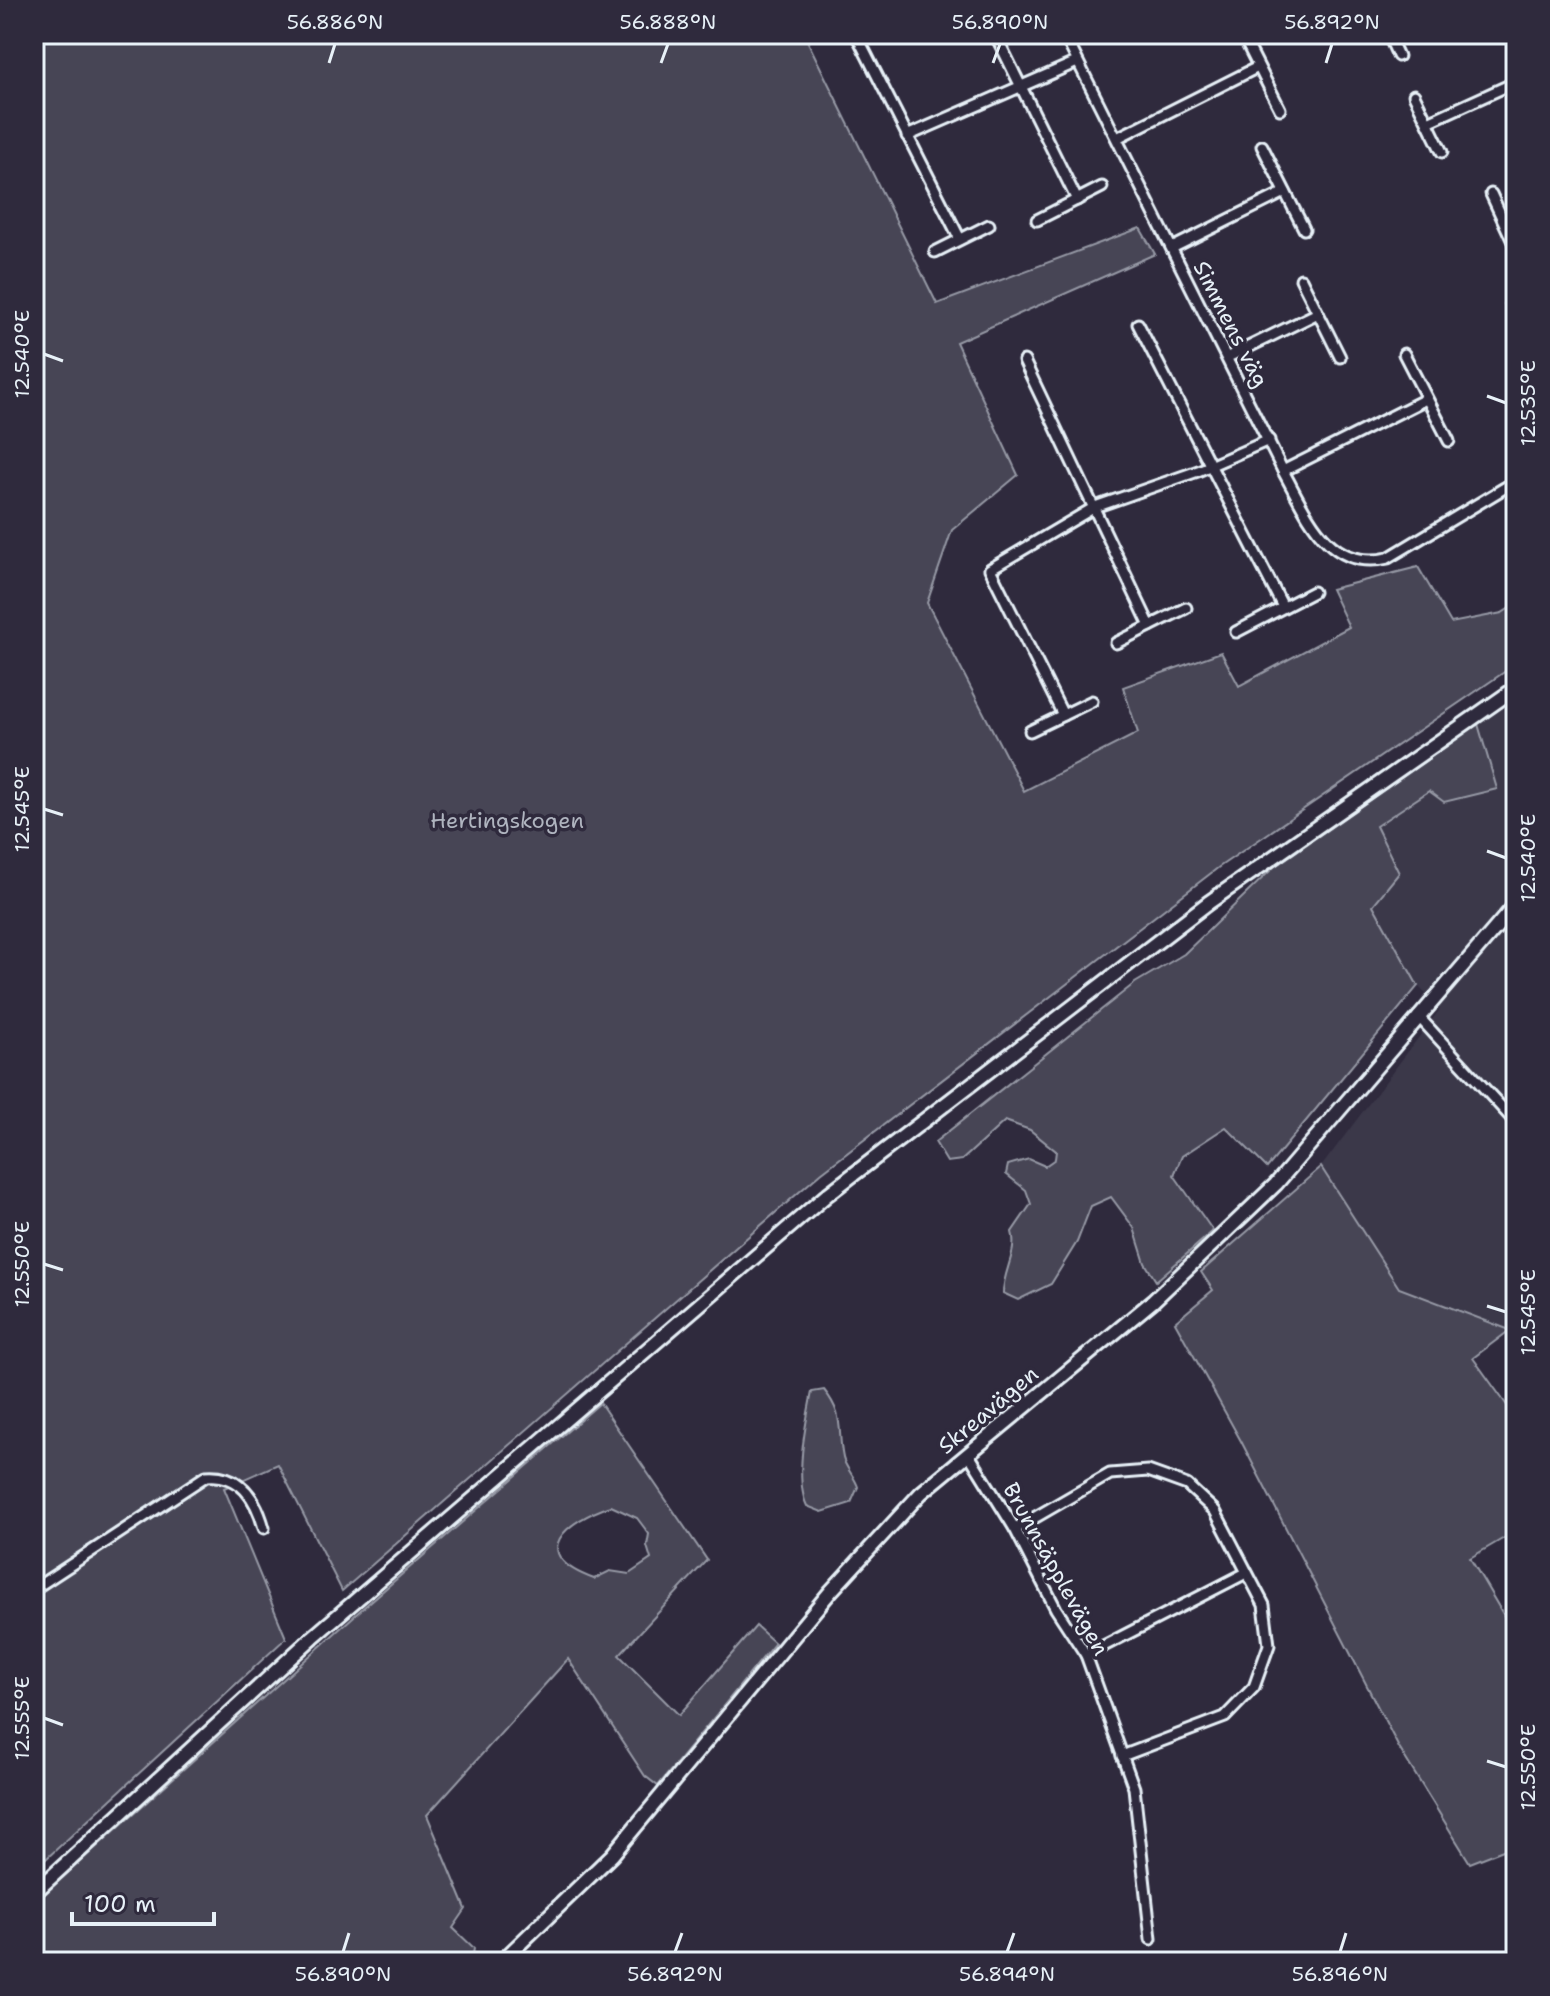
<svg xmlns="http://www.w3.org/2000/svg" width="1550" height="1996" font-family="'Shantell Sans',sans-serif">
	<rect width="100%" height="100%" fill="#2f2a3d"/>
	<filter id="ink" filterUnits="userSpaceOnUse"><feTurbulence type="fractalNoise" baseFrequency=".0125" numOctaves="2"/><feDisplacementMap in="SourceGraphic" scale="16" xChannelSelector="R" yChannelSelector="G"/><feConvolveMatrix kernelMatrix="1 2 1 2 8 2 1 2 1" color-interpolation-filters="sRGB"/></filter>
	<g filter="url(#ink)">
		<polygon fill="#3b3749" points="1516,701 1516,1327 1510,1330 1399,1288 1321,1167 1440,1009 1418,986 1373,905 1376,826 1429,791 1497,789 1478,724"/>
		<g fill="#464455" stroke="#979aa6" stroke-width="2" fill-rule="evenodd">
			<polygon points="34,34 804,34 937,304 1140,228 1155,254 956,342 1018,475 952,530 927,603 1024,791 1138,733 1123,687 1221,652 1239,686 1349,627 1331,589 1418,567 1451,623 1502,613 1516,604 1516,664 1219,867 821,1173 342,1591 278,1464 224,1488 286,1638 34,1870"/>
			<path d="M1478,724L1497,789L1444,802L1429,791L1376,826L1399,873L1373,905L1418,986L1267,1168L1226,1127L1182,1156L1174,1175L1213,1231L1156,1281L1145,1263L1134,1228L1111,1197L1091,1206L1077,1242L1051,1284L1018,1300L1003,1293C1003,1271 1018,1252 1012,1232L1031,1204L1026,1190L1006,1174L1008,1165L1029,1159L1045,1166L1055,1159L1056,1151L1030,1130L1005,1121L962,1160L947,1162L935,1142L1135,983L1184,954L1274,867Z"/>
			<polygon points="1321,1167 1399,1288 1510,1330 1473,1358 1516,1418 1516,1531 1470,1558 1516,1636 1516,1845 1470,1863 1399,1748 1241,1441 1175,1322 1213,1290 1201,1272"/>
			<path d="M824,1390C845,1416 837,1429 843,1458C845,1467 855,1477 858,1487L851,1503L822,1512L807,1506C794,1479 806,1422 812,1392Z"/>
			<path d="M600,1403L707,1560L619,1655L679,1715L756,1626L775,1643L658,1786L645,1776L568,1659L427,1815L466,1909L453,1928L474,1948L472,1962H34V1903L363,1608ZM611,1506L637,1518L649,1534L647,1546L651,1559L629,1574L610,1571L594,1579C525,1554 566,1521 611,1506Z"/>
		</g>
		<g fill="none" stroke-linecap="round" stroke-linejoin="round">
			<defs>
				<g id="street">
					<polyline points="856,34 960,239"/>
					<polyline points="995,34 1077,200"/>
					<path d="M1064,34L1283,471C1307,514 1328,572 1388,558L1516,481"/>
					<polyline points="1242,34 1280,109"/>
					<polyline points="1388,34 1398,56"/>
					<polyline points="1414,95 1442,152"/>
					<polyline points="1428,122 1516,82"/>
					<polyline points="907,136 1077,62"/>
					<polyline points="1117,138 1258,67"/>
					<polyline points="1262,146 1304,229"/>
					<polyline points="1491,194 1516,248"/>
					<polyline points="1037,220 1102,187"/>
					<polyline points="1505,223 1516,217"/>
					<polyline points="1172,248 1285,192"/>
					<polyline points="935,252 989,225"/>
					<polyline points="1301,279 1340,357"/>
					<polyline points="1511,304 1516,315"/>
					<polyline points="1138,324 1283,607"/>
					<polyline points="1404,354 1449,441"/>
					<polyline points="1228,357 1318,313"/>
					<polyline points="1024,361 1150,626"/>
					<polyline points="1283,471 1426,399"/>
					<polyline points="1236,632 1313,592"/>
					<polyline points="1116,643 1186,608"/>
					<polyline points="1063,715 990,569 1095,507 1198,471 1269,440"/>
					<polyline points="1030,731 1092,701"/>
					<polyline points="1418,1016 1516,1123"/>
					<polyline points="968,1453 1015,1529 1056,1609 1086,1655 1134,1788 1151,1939"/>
					<polyline points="1015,1529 1110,1474 1148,1471 1187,1485 1215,1511 1264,1605 1269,1645 1254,1687 1225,1717 1122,1756"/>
					<path d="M34,1589L206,1476C241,1473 256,1499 264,1528"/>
					<polyline points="1086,1655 1246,1573"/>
				</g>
				<g id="secondary">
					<polyline points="34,1893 313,1637 828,1194 1208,903 1516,688"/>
					<polyline points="501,1962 612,1855 831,1591 921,1493 1153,1301 1276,1184 1516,904"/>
				</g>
			</defs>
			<use href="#street" stroke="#e8f1f8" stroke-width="15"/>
			<use href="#secondary" stroke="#e8f1f8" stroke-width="18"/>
			<use href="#street" stroke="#2f2a3d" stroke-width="9"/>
			<use href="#secondary" stroke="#2f2a3d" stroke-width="12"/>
		</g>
	</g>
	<path fill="none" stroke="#e8f1f8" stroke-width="3" d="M329,63L335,44M661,63L668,44M993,63L1000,44M1326,63L1332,44M44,354L63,361M1487,396L1506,403M44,809L63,815M1487,851L1506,858M44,1264L63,1270M1487,1306L1506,1312M44,1718L63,1725M1487,1761L1506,1767M343,1952L349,1933M675,1952L682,1933M1007,1952L1014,1933M1340,1952L1346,1933"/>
	<g text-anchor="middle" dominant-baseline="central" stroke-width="7" stroke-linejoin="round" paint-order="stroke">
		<g font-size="22" fill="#e8f1f8" stroke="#2f2a3d">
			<text transform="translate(1231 324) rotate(63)">Simmens väg</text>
			<text transform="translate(988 1410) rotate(-40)">Skreavägen</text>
			<text transform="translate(1056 1569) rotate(61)">Brunnsäpplevägen</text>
		</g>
		<g font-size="22" fill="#afb4bf" stroke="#2f2a3d">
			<text x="507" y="820">Hertingskogen</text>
		</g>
	</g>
	<rect width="1550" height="1996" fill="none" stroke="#2f2a3d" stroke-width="88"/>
	<path d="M72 1912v12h142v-12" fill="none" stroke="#e8f1f8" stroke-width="4"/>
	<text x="84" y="1912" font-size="24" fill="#e8f1f8" stroke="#2f2a3d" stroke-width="6" paint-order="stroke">100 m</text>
	<rect x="44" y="44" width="1462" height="1908" fill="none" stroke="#e8f1f8" stroke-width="3"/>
	<g font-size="20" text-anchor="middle" fill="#e8f1f8">
		<text x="335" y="29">56.886°N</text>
		<text x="668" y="29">56.888°N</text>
		<text x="1000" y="29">56.890°N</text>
		<text x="1332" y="29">56.892°N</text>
		<text transform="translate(22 354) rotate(-90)" y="7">12.540°E</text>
		<text transform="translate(1528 403) rotate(-90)" y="7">12.535°E</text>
		<text transform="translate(22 809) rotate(-90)" y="7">12.545°E</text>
		<text transform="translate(1528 858) rotate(-90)" y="7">12.540°E</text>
		<text transform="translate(22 1264) rotate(-90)" y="7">12.550°E</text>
		<text transform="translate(1528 1312) rotate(-90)" y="7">12.545°E</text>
		<text transform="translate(22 1718) rotate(-90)" y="7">12.555°E</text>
		<text transform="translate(1528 1767) rotate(-90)" y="7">12.550°E</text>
		<text x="343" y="1981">56.890°N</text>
		<text x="675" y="1981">56.892°N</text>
		<text x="1007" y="1981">56.894°N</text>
		<text x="1340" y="1981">56.896°N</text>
	</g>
</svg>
